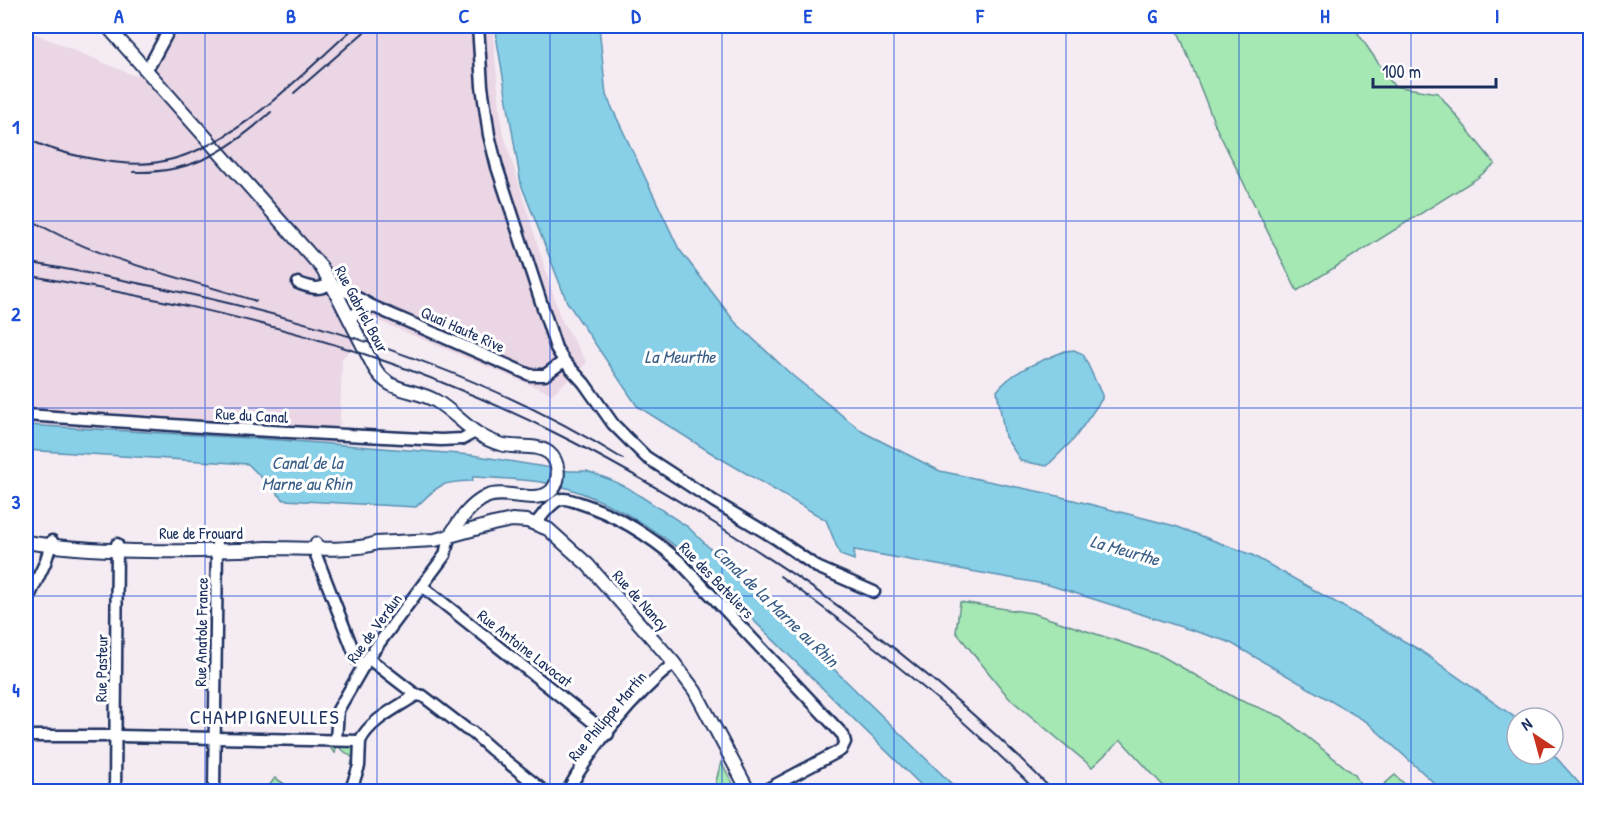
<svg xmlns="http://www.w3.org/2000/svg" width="1616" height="817" font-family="'Patrick Hand',sans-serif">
	<rect width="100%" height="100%" fill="#f5ecf3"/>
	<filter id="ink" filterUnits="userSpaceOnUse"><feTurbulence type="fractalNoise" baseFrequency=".0167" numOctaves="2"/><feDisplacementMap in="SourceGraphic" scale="12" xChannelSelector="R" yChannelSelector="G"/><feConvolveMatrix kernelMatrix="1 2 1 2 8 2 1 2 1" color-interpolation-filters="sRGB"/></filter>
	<g filter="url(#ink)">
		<polygon fill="#ead6e4" points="177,26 492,26 502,129 560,317 587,363 552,394 374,319 342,359 339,445 26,425 26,30 135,76 156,65"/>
		<g fill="#a5e8b3" stroke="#608c88" stroke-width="1.5">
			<polygon points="1176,26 1353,26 1394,86 1438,93 1495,164 1476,179 1297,291 1216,127"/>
			<polygon points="960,602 1032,613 1160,655 1237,699 1282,717 1355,775 1364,791 1168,791 1121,740 1092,767 1009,698 956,632"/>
			<polygon points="332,744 356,747 355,767 351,765 353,758 337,746 335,753 331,749"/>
			<polygon points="721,762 736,789 733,791 702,791 715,785"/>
			<polygon points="1395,775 1412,791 1383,791 1381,787"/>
			<polygon points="275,778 291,788 288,791 265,791"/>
		</g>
		<g fill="#87d0e8" stroke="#5c90b1" stroke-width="1.5">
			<polygon points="496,26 599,26 606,95 679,249 735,322 793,376 863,432 940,471 1046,493 1175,526 1252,555 1418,649 1517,719 1517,754 1553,754 1586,791 1443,791 1367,722 1229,642 1049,585 854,550 854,560 840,555 826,520 713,454 637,406 567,302 521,184 497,41"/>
			<path d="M1074,350L1083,354L1102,395V399L1074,439L1047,466L1021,461L1005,437L997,391C1013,370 1041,361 1065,351Z"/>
			<path d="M26,425L280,440L472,455L569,471H587L611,480L628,488L688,527L959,791H927L687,555C651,526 611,502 567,488C538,479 506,479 476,477H473L472,481C439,482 439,485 416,507L284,500L248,464L26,450Z"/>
		</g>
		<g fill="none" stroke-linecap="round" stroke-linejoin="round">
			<defs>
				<g id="minor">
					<polyline points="478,26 482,86 489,135 497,167 556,348 564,361 584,383 613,424 646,457 715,502 775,538 817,567 874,592"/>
					<polyline points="145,69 151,63 171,26"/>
					<path d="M298,283C312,288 319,291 331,283L372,306L530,375H545L564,361"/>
					<polyline points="350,319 359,310 372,306"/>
					<polyline points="26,415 216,428 441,440 462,439 475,432"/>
					<path d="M536,523C543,515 550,504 559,500C565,497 572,501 577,502C615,514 649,535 679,561L843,735L845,742L841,750L762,792"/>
					<polyline points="316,543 316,555 357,660 364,666"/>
					<polyline points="423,587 608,734"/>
					<polyline points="26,603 45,563 52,541"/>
					<polyline points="368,658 416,695 423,696 466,729 472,732 491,749 545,792"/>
					<polyline points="26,736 119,736 360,741"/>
					<polyline points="336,740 338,710 368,658 445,555 449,537"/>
					<polyline points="115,792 117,544"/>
					<polyline points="214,792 217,544"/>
					<path d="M350,792L359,766L360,741C370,720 397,708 416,695"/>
					<path d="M567,792C593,745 633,697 674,663"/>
				</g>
				<g id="major">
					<path d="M107,26L321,267L331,283L374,367C388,393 413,388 436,401C459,415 472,436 500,444C515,449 536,443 549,453C559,461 561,480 552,490C538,506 504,488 486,497C468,506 459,522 449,537"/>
					<path d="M26,542C95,553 169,552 239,550C249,550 258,548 267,548C292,548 356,552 376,543L435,540L493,524L512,520L527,521L548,529L588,565L674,663L695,691L749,792"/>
				</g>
			</defs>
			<use href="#minor" stroke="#1b2f5e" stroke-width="15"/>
			<use href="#major" stroke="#1b2f5e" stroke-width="16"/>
			<use href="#minor" stroke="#fff" stroke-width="10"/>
			<use href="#major" stroke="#fff" stroke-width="12"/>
			<g stroke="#1b2f5e" stroke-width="2">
				<polyline points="294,93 371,26"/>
				<path d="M26,138C49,150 74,156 100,160C121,164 142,166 164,161C236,147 302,73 356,26"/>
				<path d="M133,172C192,174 229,150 271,112"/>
				<path d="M26,217C96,260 178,276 256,301"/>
				<path d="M26,262C233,298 442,346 623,459"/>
				<path d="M26,275C140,295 253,317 364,354C499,399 613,458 733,535C849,608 958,693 1054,792"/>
				<path d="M780,576C870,641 958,712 1037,792"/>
			</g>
		</g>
	</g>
	<path fill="none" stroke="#1d4ed8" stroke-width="1.5" stroke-opacity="0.55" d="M205,26V792M377,26V792M550,26V792M722,26V792M894,26V792M1066,26V792M1239,26V792M1411,26V792M26,221H1590M26,408H1590M26,596H1590"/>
	<g text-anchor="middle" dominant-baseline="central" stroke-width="6" stroke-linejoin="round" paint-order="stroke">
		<g font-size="16" fill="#1b2f5e" stroke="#fff">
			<text transform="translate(362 309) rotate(62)">Rue Gabriel Bour</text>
			<text transform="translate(463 329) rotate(24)">Quai Haute Rive</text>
			<text transform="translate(252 415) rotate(3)">Rue du Canal</text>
			<text x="201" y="533">Rue de Frouard</text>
			<text transform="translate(717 580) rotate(46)">Rue des Bateliers</text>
			<text transform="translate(641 600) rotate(48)">Rue de Nancy</text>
			<text transform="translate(374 628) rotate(-54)">Rue de Verdun</text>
			<text transform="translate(201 632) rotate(-89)">Rue Anatole France</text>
			<text transform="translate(525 648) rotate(38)">Rue Antoine Lavocat</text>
			<text transform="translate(101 668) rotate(-89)">Rue Pasteur</text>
			<text transform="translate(607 716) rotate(-50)">Rue Philippe Martin</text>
		</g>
		<g font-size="18" font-style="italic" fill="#3b5f87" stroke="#fff">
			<text x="680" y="356">La Meurthe</text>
			<text x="307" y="462">Canal de la<tspan x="307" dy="21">Marne au Rhin</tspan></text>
			<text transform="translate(1125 550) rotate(16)">La Meurthe</text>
			<text transform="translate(776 606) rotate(44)">Canal de la Marne au Rhin</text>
		</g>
		<g font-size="20" letter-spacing="1.5" fill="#1b2f5e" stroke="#fff">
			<text x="265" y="716">CHAMPIGNEULLES</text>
		</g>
	</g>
	<rect width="1616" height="817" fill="none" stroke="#fff" stroke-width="66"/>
	<g transform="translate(1535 736) rotate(324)"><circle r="28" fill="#ffffff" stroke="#a4acbf" stroke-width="1.5"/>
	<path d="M0-4.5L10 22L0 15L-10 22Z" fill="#c8321e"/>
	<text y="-9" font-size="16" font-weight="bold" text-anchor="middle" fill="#1b2f5e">N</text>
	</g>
	<path d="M1373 78v9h123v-9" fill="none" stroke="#1b2f5e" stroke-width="3"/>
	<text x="1382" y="78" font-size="18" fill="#1b2f5e" stroke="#ffffff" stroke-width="4.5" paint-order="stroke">100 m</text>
	<rect x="33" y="33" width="1550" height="751" fill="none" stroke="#1d4ed8" stroke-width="2"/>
	<g font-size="20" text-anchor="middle" font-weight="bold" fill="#1d4ed8">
		<text x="119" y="23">A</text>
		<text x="291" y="23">B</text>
		<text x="464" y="23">C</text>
		<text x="636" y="23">D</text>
		<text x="808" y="23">E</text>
		<text x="980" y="23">F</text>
		<text x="1152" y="23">G</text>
		<text x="1325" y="23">H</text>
		<text x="1497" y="23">I</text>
		<text x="16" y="134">1</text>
		<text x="16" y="321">2</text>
		<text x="16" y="509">3</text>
		<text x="16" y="697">4</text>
	</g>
</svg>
